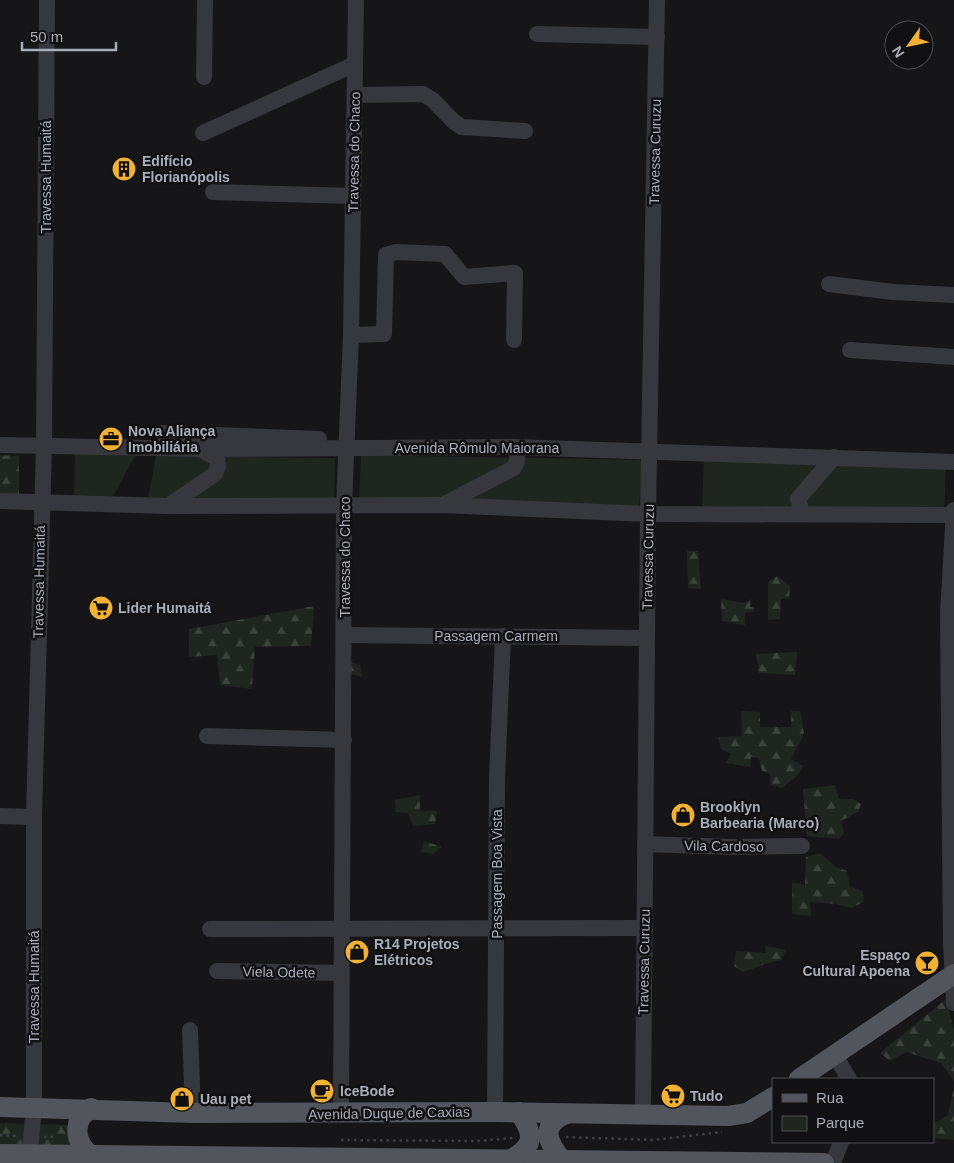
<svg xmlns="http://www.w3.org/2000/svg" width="954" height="1163" font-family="Helvetica,sans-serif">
	<defs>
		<pattern id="forest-firs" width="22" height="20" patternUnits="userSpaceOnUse" patternTransform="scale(1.25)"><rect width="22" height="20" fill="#1e261f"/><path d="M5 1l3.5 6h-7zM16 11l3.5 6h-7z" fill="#3c433d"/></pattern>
	</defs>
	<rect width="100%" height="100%" fill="#161618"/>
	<g fill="#1e261f">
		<polygon points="75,453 135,456 111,500 74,498"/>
		<polygon points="361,455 642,460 639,509 359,500"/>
		<polygon points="156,456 335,458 334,503 148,499"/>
		<polygon points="704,460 946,468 944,511 702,506"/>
	</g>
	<g fill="url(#forest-firs)">
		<polygon points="0,455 19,456 19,497 0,496"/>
		<polygon points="687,551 698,551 701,589 688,588"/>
		<polygon points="777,576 790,586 789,598 781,599 780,619 768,620 768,582"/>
		<polygon points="721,599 744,603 751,599 750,607 754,607 754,612 745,613 745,625 722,621"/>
		<polygon points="314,606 311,646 255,647 252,689 220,685 217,655 189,657 189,629"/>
		<polygon points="797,652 795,675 759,673 756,654"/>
		<polygon points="348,661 360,665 362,677 347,673"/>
		<polygon points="741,711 760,712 760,727 791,727 791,711 800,711 804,734 791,759 803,766 798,775 782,788 771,785 769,773 762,771 759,758 751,757 750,767 726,763 731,754 721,749 718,737 742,736"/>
		<polygon points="835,785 839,799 853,799 861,804 858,812 841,821 844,834 838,839 807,836 803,789"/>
		<polygon points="420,795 420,811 437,811 435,824 413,826 408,813 396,812 395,800"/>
		<polygon points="424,841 442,847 433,854 421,852"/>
		<polygon points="820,853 836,867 847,871 850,887 863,891 864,902 851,908 836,904 810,902 811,916 792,914 792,882 805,885 806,857"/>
		<path d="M765,946L786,950L781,960C767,962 757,968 743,972L734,966L736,951L766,953Z"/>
		<polygon points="946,999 954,1030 954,1081 941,1063 906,1052 890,1061 880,1053"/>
		<polygon points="954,1087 954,1140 933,1138 933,1124 948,1115"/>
		<polygon points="0,1123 68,1125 72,1148 0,1148"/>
	</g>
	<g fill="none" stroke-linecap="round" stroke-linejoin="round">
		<g stroke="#3d3f44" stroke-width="2.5" stroke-dasharray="2.5 4" stroke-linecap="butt">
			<polyline points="0,1135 18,1136"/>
			<polyline points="44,1137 56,1137"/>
			<polyline points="566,1137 652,1140 722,1132"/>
			<polyline points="341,1140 477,1141 513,1138"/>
		</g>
		<g stroke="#37383d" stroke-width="16">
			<polyline points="537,34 657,37"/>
			<polyline points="204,77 205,0"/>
			<polyline points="355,95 423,94 433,100 453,121 462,127 525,131"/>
			<polyline points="203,133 355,64"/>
			<polyline points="213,192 353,196"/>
			<polyline points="829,284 893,292 954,295"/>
			<polyline points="351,335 384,334 386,255 396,252 445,254 464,277 515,273 514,340"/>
			<polyline points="850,350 954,357"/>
			<polyline points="162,433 319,439"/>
			<polyline points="0,445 201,449 512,447 954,462"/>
			<polyline points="0,501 168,506 442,505 648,514 954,515"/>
			<path d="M444,504L514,468C518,460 520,454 512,447"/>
			<polyline points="168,506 215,474 218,466 217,459 201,449"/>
			<polyline points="954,510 948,612 951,944 954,1003"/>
			<polyline points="802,513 798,499 834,457"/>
			<polyline points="344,635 647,638"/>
			<polyline points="207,736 344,740"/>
			<polyline points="0,816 34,817"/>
			<polyline points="645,844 733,847 802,846"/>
			<polyline points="210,929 645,928"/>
			<polyline points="217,971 341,973"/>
			<polyline points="190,1030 193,1113"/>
			<polyline points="835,1055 849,1079"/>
			<polyline points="495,1112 497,778 503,636"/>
			<polyline points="341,1114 344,506 351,335 356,0"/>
			<polyline points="643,1115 648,514 657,0"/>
			<polyline points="29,1163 34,1107 34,817 44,446 47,0"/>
			<polyline points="833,1163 841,1142"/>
		</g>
		<g stroke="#53555c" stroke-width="20">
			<polyline points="799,1079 954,974"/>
			<polyline points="0,1107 193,1113 495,1112 728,1116 747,1113 773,1097"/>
			<polyline points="0,1154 824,1163"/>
			<path d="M90,1155C74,1141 72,1120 91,1108"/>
			<path d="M561,1159C547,1141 540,1125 566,1114"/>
			<path d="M510,1160C535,1146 535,1135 519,1112"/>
		</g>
	</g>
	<defs>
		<symbol id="building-disc" viewBox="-11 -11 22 22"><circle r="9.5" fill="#f2b134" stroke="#111113"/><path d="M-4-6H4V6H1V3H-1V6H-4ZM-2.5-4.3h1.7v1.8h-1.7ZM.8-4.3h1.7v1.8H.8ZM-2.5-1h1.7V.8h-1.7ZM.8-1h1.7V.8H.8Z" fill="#111"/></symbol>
		<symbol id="office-disc" viewBox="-11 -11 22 22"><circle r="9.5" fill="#f2b134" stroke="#111113"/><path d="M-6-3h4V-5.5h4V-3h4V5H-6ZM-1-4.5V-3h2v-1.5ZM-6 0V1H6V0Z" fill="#111"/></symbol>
		<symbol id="supermarket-disc" viewBox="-11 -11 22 22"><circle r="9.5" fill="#f2b134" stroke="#111113"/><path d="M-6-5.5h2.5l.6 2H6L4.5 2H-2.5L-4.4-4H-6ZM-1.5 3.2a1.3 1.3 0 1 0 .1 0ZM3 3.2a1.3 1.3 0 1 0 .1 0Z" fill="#111"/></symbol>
		<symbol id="shop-disc" viewBox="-11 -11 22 22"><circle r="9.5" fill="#f2b134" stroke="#111113"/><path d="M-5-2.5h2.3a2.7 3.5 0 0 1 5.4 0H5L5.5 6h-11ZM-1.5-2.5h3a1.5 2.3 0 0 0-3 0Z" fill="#111"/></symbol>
		<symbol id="bar-disc" viewBox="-11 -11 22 22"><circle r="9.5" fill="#f2b134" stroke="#111113"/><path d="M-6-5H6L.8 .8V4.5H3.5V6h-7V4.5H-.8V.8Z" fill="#111"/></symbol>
		<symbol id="cafe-disc" viewBox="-11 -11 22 22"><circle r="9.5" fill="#f2b134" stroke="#111113"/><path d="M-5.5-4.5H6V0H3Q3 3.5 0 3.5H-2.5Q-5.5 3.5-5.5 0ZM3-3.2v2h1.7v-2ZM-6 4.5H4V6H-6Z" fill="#111"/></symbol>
	</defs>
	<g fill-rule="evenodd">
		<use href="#building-disc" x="110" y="155" width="28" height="28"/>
		<use href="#office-disc" x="97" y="425" width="28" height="28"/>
		<use href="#supermarket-disc" x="87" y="594" width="28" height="28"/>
		<use href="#shop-disc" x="669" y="801" width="28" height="28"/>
		<use href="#shop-disc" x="343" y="938" width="28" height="28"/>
		<use href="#bar-disc" x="913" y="949" width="28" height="28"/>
		<use href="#cafe-disc" x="308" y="1077" width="28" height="28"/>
		<use href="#supermarket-disc" x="659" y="1082" width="28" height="28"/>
		<use href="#shop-disc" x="168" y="1085" width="28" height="28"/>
	</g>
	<g text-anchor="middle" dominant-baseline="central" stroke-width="5" stroke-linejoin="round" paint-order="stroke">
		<g font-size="14" fill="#a8adb8" stroke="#111113">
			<text transform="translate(354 152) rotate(-89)">Travessa do Chaco</text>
			<text transform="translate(655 152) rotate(-89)">Travessa Curuzu</text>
			<text transform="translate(46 177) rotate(-90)">Travessa Humaitá</text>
			<text x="477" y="448">Avenida Rômulo Maiorana</text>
			<text transform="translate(345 557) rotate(-90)">Travessa do Chaco</text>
			<text transform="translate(648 557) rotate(-89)">Travessa Curuzu</text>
			<text transform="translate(39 582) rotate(-89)">Travessa Humaitá</text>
			<text x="496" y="636">Passagem Carmem</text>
			<text transform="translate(724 846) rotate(1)">Vila Cardoso</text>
			<text transform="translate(497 874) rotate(-90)">Passagem Boa Vista</text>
			<text transform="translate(644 962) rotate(-89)">Travessa Curuzu</text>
			<text transform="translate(279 972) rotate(1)">Viela Odete</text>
			<text transform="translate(34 987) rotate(-90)">Travessa Humaitá</text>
			<text transform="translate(389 1113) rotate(-1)">Avenida Duque de Caxias</text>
		</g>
		<g font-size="14" font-weight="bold" fill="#a8adb8" stroke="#111113" text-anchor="start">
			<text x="142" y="161">Edifício<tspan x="142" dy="16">Florianópolis</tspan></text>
			<text x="128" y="431">Nova Aliança<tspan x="128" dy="16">Imobiliária</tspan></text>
			<text x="118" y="608">Lider Humaitá</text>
			<text x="700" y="807">Brooklyn<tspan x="700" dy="16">Barbearia (Marco)</tspan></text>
			<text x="374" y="944">R14 Projetos<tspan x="374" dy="16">Elétricos</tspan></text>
			<text x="910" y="955" text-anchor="end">Espaço<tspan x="910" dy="16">Cultural Apoena</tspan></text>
			<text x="340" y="1091">IceBode</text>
			<text x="690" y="1096">Tudo</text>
			<text x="200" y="1099">Uau pet</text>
		</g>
	</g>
	<rect x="772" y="1078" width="162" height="65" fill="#111113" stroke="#4d4f55"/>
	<rect x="782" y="1094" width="25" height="8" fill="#53555c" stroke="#4d4f55"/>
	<text x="816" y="1103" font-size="15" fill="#a8adb8">Rua</text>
	<rect x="782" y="1116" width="25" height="15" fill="#1e261f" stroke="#4d4f55"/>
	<text x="816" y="1128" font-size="15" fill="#a8adb8">Parque</text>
	<g transform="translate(909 45) rotate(237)"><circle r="24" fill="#111113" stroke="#4d4f55"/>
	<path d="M0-4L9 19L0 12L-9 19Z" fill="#f2b134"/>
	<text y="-8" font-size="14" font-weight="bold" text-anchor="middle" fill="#a8adb8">N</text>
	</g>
	<path d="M22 42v8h94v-8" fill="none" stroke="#a8adb8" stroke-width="2.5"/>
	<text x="30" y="42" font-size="15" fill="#a8adb8" stroke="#111113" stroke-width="4" paint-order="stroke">50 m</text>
</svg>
